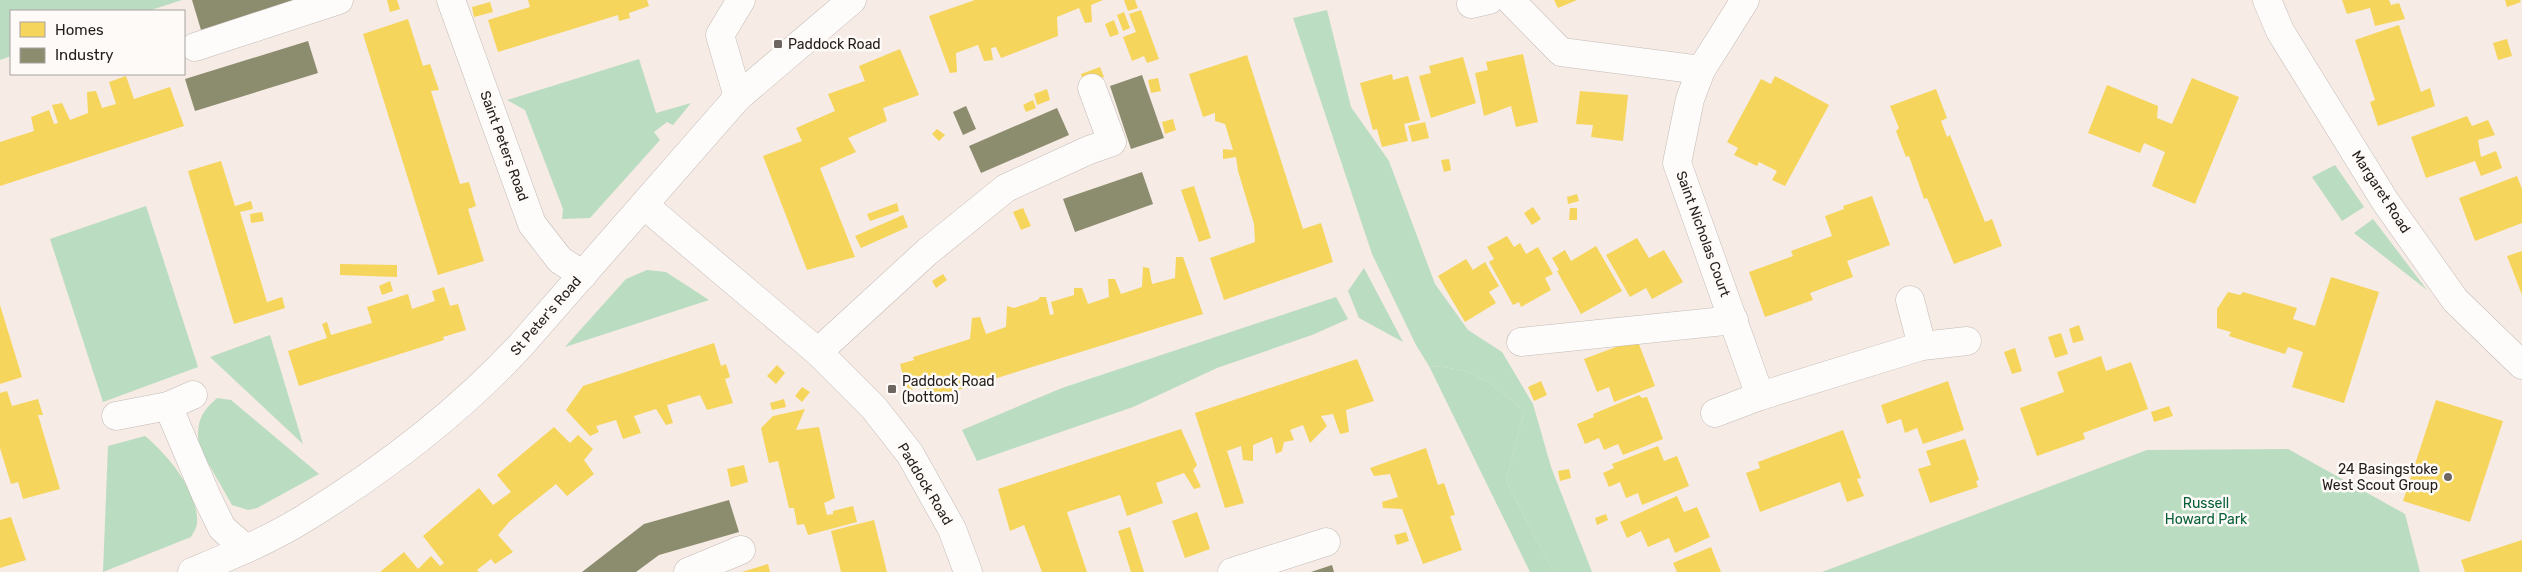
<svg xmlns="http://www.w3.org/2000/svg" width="2522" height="572" font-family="Rubik,sans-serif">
	<rect width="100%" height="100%" fill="#f6ebe5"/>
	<g fill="#badcc1">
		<polygon points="0,0 182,0 148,11 11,11 11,56 0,60"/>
		<polygon points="639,59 656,113 691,103 673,125 667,122 654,132 660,140 590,218 562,219 563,209 525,110 507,100"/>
		<polygon points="2335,165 2364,207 2342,221 2312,177"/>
		<polygon points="146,206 198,367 103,402 50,239"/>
		<polygon points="2373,219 2427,290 2354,233"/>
		<polygon points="1364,268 1403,342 1359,318 1348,291"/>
		<polygon points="647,270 666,272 709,300 565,347 626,279"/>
		<polygon points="1336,297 1348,319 1312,335 1217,368 1133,407 977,461 962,430 1062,388"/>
		<polygon points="270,335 303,444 210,357"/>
		<path d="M1429,366C1476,368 1490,382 1524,411L1506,481L1553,572H1530Z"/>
		<path d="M217,398L231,400L319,474L257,508L248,510L232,505L199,447C196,423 200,413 217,398Z"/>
		<path d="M145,436C167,454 199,492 197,523C197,528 193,533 191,537L103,572L108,446Z"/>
		<polygon points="2288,449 2405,514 2420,572 1822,572 2147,450"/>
	</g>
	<path fill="#bbddc2" d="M1327,10L1351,107L1389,161L1435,284L1468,330L1502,352L1533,404L1551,467L1592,572H1553L1506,481L1524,411C1490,382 1476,368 1429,366L1416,345L1372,254L1293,18Z"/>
	<g fill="#f6d55c">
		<polygon points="387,0 397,0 400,9 390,12"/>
		<polygon points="528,0 647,0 649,6 629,13 630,18 619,21 618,15 498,52 488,20 530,7"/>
		<polygon points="975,0 1103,0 1091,5 1092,22 1085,23 1079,8 1057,17 1058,36 1001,58 996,47 991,48 993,60 984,61 978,45 956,53 957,72 950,73 929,16"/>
		<polygon points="1124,0 1135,0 1138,8 1128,11"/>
		<polygon points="1554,0 1577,0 1558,8"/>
		<polygon points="2342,0 2389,0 2391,5 2399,3 2405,19 2375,26 2370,8 2347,14"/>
		<polygon points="2505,0 2520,0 2521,2 2507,7"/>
		<polygon points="490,2 493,12 474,17 472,7"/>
		<polygon points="1141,10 1159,59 1147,63 1144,56 1132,61 1123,37 1136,32 1129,14"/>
		<polygon points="1124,12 1130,28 1123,31 1117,15"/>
		<polygon points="408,19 423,66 430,64 439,90 431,91 460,184 469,182 476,206 468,209 484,261 438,275 363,34"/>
		<polygon points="1114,20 1119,34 1110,37 1105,24"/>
		<polygon points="2399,25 2421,92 2430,88 2435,106 2378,126 2370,102 2375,100 2355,40"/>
		<polygon points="2507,39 2512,56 2498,60 2493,43"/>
		<polygon points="900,49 919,95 883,108 887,121 848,138 856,152 820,168 855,257 807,270 763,156 802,141 796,128 835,111 828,94 865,81 859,66"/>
		<polygon points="1523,54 1538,122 1516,127 1511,106 1484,116 1475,73 1488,70 1486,62"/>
		<polygon points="1247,55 1303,229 1321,223 1333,262 1224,300 1210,258 1255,242 1254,224 1238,171 1236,157 1223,159 1223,149 1233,150 1225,124 1215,121 1215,113 1203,117 1189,74"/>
		<polygon points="1463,57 1476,103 1431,118 1419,76 1431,73 1429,66"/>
		<polygon points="1100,67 1104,77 1084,84 1081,74"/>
		<polygon points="1392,74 1393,80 1408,76 1420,120 1404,124 1408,141 1382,147 1377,129 1373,130 1360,83"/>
		<polygon points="126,76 134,99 170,87 184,126 0,186 0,142 34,131 31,117 49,110 54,124 58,123 52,105 62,103 70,120 88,113 87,92 96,91 102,108 116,104 109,82"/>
		<polygon points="1775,76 1829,105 1785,186 1772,180 1777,171 1759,162 1757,166 1734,155 1738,148 1727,142 1761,79 1771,84"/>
		<polygon points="1158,78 1161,91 1151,93 1148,80"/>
		<polygon points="2192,78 2239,97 2195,204 2152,186 2165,152 2144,143 2140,153 2088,133 2107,85 2158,106 2157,118 2172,124"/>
		<polygon points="1047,89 1050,100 1037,105 1034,94"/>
		<polygon points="1936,89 1947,118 1941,121 1947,137 1950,135 1985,222 1992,219 2002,246 1954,264 1927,198 1924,199 1909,156 1906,157 1896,131 1899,128 1890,106"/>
		<polygon points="1580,91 1628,95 1623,141 1591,137 1593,125 1576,124"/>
		<polygon points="1033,100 1036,108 1026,112 1023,105"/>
		<polygon points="2467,116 2472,126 2488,120 2495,135 2478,140 2481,157 2496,151 2502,168 2481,176 2475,161 2426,178 2411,137"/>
		<polygon points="1173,119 1176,130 1165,134 1162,122"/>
		<polygon points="1425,122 1429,138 1412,142 1408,126"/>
		<polygon points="937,129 945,135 939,141 932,134"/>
		<polygon points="1449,159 1451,170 1444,172 1441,160"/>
		<polygon points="221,161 235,206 251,201 253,209 240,212 267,302 282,297 285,308 234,324 188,171"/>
		<polygon points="2517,176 2522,189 2522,223 2475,241 2459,198"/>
		<polygon points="1194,186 1211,238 1199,242 1181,190"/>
		<polygon points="1577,194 1579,201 1568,204 1567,197"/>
		<polygon points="1872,196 1890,245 1847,261 1853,277 1810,293 1813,300 1765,317 1749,272 1793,256 1791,251 1832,236 1825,216 1844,209 1843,206"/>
		<polygon points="897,203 899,211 870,221 867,214"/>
		<polygon points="1533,207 1541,219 1532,225 1524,213"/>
		<polygon points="1023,208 1031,226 1021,230 1013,212"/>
		<polygon points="1570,208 1577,208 1577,220 1569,220"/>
		<polygon points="262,212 264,221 251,223 250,214"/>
		<polygon points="903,215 908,227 861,248 855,236"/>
		<polygon points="1507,236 1514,247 1520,243 1526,254 1538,247 1553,274 1545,278 1551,290 1521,307 1519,302 1513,305 1489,262 1494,259 1487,247"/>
		<polygon points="1637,238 1649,258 1664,250 1683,282 1652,299 1646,288 1630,297 1606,255"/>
		<polygon points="1596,246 1622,291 1581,314 1557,271 1559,270 1552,258 1565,250 1571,261"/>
		<polygon points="2522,251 2522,295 2507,256"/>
		<polygon points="1176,257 1183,257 1203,314 926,400 922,386 907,391 900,364 914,360 913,357 970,339 972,318 980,317 986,334 1006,327 1007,306 1014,308 1038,300 1040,297 1046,297 1050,315 1054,314 1051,302 1074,295 1074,288 1082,288 1088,304 1109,297 1108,279 1115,279 1121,294 1142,287 1143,267 1149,268 1152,284 1175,278"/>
		<polygon points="1466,259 1473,270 1485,262 1499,286 1489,292 1496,303 1465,322 1438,276"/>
		<polygon points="340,264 397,265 397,277 340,275"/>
		<polygon points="943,274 947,280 936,288 932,281"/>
		<polygon points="2331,277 2379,292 2344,403 2292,387 2303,352 2288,347 2285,354 2229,336 2231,332 2217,328 2217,309 2228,292 2240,295 2243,292 2297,308 2293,319 2315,326"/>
		<polygon points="390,281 393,291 382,295 379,286"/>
		<polygon points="444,287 450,306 458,304 466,330 443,337 444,340 299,386 288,351 327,338 322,324 327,322 331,335 372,323 367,307 408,294 412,309 435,301 432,291"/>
		<polygon points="0,305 22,377 0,384"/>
		<polygon points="2079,325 2084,340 2073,343 2069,329"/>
		<polygon points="2061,333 2068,354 2055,358 2048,337"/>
		<polygon points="1637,339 1655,386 1614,402 1609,387 1597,392 1584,359"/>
		<polygon points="714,343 721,366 726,364 730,377 725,379 733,403 707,410 700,395 667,405 673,423 666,425 656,409 634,416 641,433 623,439 616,420 596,426 599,432 590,436 566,410 583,386"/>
		<polygon points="2015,348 2022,371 2012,374 2004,352"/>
		<polygon points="2101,356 2106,371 2131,362 2148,409 2083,433 2085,439 2037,456 2020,408 2064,392 2057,372"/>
		<polygon points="1357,359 1374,401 1346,410 1349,432 1340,434 1333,414 1321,416 1327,426 1310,443 1303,425 1290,430 1294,440 1284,442 1282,451 1276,454 1272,437 1253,445 1253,461 1243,460 1241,446 1227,451 1244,503 1225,508 1195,413"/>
		<polygon points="777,365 785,373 776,384 767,376"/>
		<polygon points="1541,381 1547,395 1534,401 1528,387"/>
		<polygon points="1948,381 1964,430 1923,444 1917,428 1905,433 1901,419 1887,424 1881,405"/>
		<polygon points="802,387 810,392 802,402 795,396"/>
		<polygon points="7,391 12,406 38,399 43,415 38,415 60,489 23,499 18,482 11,484 0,448 0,393"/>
		<polygon points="1639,395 1642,398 1647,397 1663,439 1623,455 1618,444 1604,450 1599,438 1585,444 1577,424 1594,417 1593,414"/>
		<polygon points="784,399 786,407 772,410 770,403"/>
		<polygon points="2436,400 2503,421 2470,522 2403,501"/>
		<polygon points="2169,406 2173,416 2154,422 2151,412"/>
		<polygon points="805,409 796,430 819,427 835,498 824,503 827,515 833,514 833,511 853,506 857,522 808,535 804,524 797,525 794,508 789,508 778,461 769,463 761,428 773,416"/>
		<polygon points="554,427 570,443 578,435 593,449 584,460 594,474 567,496 556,484 510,521 498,535 513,552 495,564 491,559 477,570 479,572 380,572 404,552 418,569 431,556 440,566 444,563 423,536 479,488 493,505 511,492 497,475"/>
		<polygon points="1181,429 1197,465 1193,470 1201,487 1194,489 1184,473 1156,483 1163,503 1127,516 1120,495 1067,512 1087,572 1042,572 1024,525 1010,531 998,489"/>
		<polygon points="1843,430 1861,478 1857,479 1864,496 1847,502 1840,482 1760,512 1746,473 1760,468 1758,462"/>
		<polygon points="1965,439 1979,480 1976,481 1978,487 1930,503 1918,469 1931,465 1926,451"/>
		<polygon points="1658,446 1664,461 1677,456 1689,486 1642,505 1638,493 1626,498 1620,482 1609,487 1603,473 1614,468 1612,464"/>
		<polygon points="1426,448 1438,485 1444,483 1455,515 1450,516 1462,550 1423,564 1402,509 1383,508 1382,502 1398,497 1390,474 1374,476 1370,468"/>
		<polygon points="744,465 748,482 731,487 727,469"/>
		<polygon points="1569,469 1571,478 1560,481 1558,471"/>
		<polygon points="1677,496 1684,512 1697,507 1710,537 1675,553 1669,538 1648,547 1641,531 1627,538 1620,522"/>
		<polygon points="1197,512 1210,549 1185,558 1172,521"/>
		<polygon points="1606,514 1608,520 1597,525 1595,518"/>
		<polygon points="11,517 26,560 0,568 0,520"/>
		<polygon points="874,520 887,572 841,572 831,531"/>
		<polygon points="1130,527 1144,572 1131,572 1118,531"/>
		<polygon points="1406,532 1409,541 1397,545 1394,535"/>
		<polygon points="2522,540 2522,572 2465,572 2461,560"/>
		<polygon points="1711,547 1721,572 1677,572 1673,563"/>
		<polygon points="768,564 770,572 742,572"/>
	</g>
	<g fill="#8c8c6e">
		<polygon points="192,0 299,0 201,30"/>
		<polygon points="308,41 318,73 195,111 185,79"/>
		<polygon points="1142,75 1164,138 1131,149 1110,86"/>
		<polygon points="966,106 976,129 963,135 953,112"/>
		<polygon points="1057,108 1069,135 981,173 969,146"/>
		<polygon points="1142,172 1153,204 1075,232 1063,199"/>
		<polygon points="729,500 739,532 659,555 636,572 582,572 644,524"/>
		<polygon points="1332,565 1334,572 1311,572"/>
	</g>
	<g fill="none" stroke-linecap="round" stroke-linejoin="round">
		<defs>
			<g id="minor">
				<polyline points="451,0 532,224 560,260 583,275"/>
				<polyline points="1510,0 1561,52 1701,70"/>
				<polyline points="1745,0 1701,70 1690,99 1677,163 1760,396"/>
				<polyline points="2267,0 2280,31 2385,201 2455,300 2522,365"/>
				<polyline points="1471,4 1489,0"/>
				<polyline points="195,47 339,0"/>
				<polyline points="738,97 720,35 741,0"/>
				<polyline points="644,205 818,352 874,408 910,454 952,529 968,572"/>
				<polyline points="1910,300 1922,346"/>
				<polyline points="1521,342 1734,320"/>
				<polyline points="818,352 927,252 1006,188 1089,150 1112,142 1092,88"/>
				<polyline points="168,406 206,495 222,528 246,549"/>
				<polyline points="1715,413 1760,396 1922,346 1967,341"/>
				<polyline points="116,416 168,406 193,395"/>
				<path d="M192,572C230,556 270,540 305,518C383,470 459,412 521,345L738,97L852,0"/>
				<polyline points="688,572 741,550"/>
				<polyline points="1232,572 1326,542"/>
			</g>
		</defs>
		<use href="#minor" stroke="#c3bbb6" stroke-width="29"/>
		<use href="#minor" stroke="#fefcfb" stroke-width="28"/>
	</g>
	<g fill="#6d6560" stroke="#fefaf8" stroke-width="2">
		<rect x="773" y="39" width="10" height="10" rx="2.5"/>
		<rect x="887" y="384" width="10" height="10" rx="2.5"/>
		<circle cx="2448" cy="477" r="5"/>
	</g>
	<g text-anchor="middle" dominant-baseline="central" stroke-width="5" stroke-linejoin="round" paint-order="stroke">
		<g font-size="14" fill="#231d19" stroke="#fefaf8" text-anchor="start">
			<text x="788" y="44">Paddock Road</text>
			<text x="902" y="381">Paddock Road<tspan x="902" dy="16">(bottom)</tspan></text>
			<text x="2438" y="469" text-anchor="end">24 Basingstoke<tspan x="2438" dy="16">West Scout Group</tspan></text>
		</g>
		<g font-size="14" fill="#231d19" stroke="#fefaf8">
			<text transform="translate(504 146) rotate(70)">Saint Peters Road</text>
			<text transform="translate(2381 192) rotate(57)">Margaret Road</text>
			<text transform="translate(1703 234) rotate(70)">Saint Nicholas Court</text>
			<text transform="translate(546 316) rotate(-49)">St Peter's Road</text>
			<text transform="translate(925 484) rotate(59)">Paddock Road</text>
		</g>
		<g font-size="14" fill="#075f38" stroke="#fefaf8">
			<text x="2206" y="503">Russell<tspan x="2206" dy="16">Howard Park</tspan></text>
		</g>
	</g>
	<rect x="10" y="10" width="175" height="65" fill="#fefaf8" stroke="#a6a29f"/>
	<rect x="20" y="22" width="25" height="15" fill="#f6d55c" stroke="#a6a29f"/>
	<text x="55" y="35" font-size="15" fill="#231d19">Homes</text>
	<rect x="20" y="48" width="25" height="15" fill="#8c8c6e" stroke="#a6a29f"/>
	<text x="55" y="60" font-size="15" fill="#231d19">Industry</text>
</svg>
